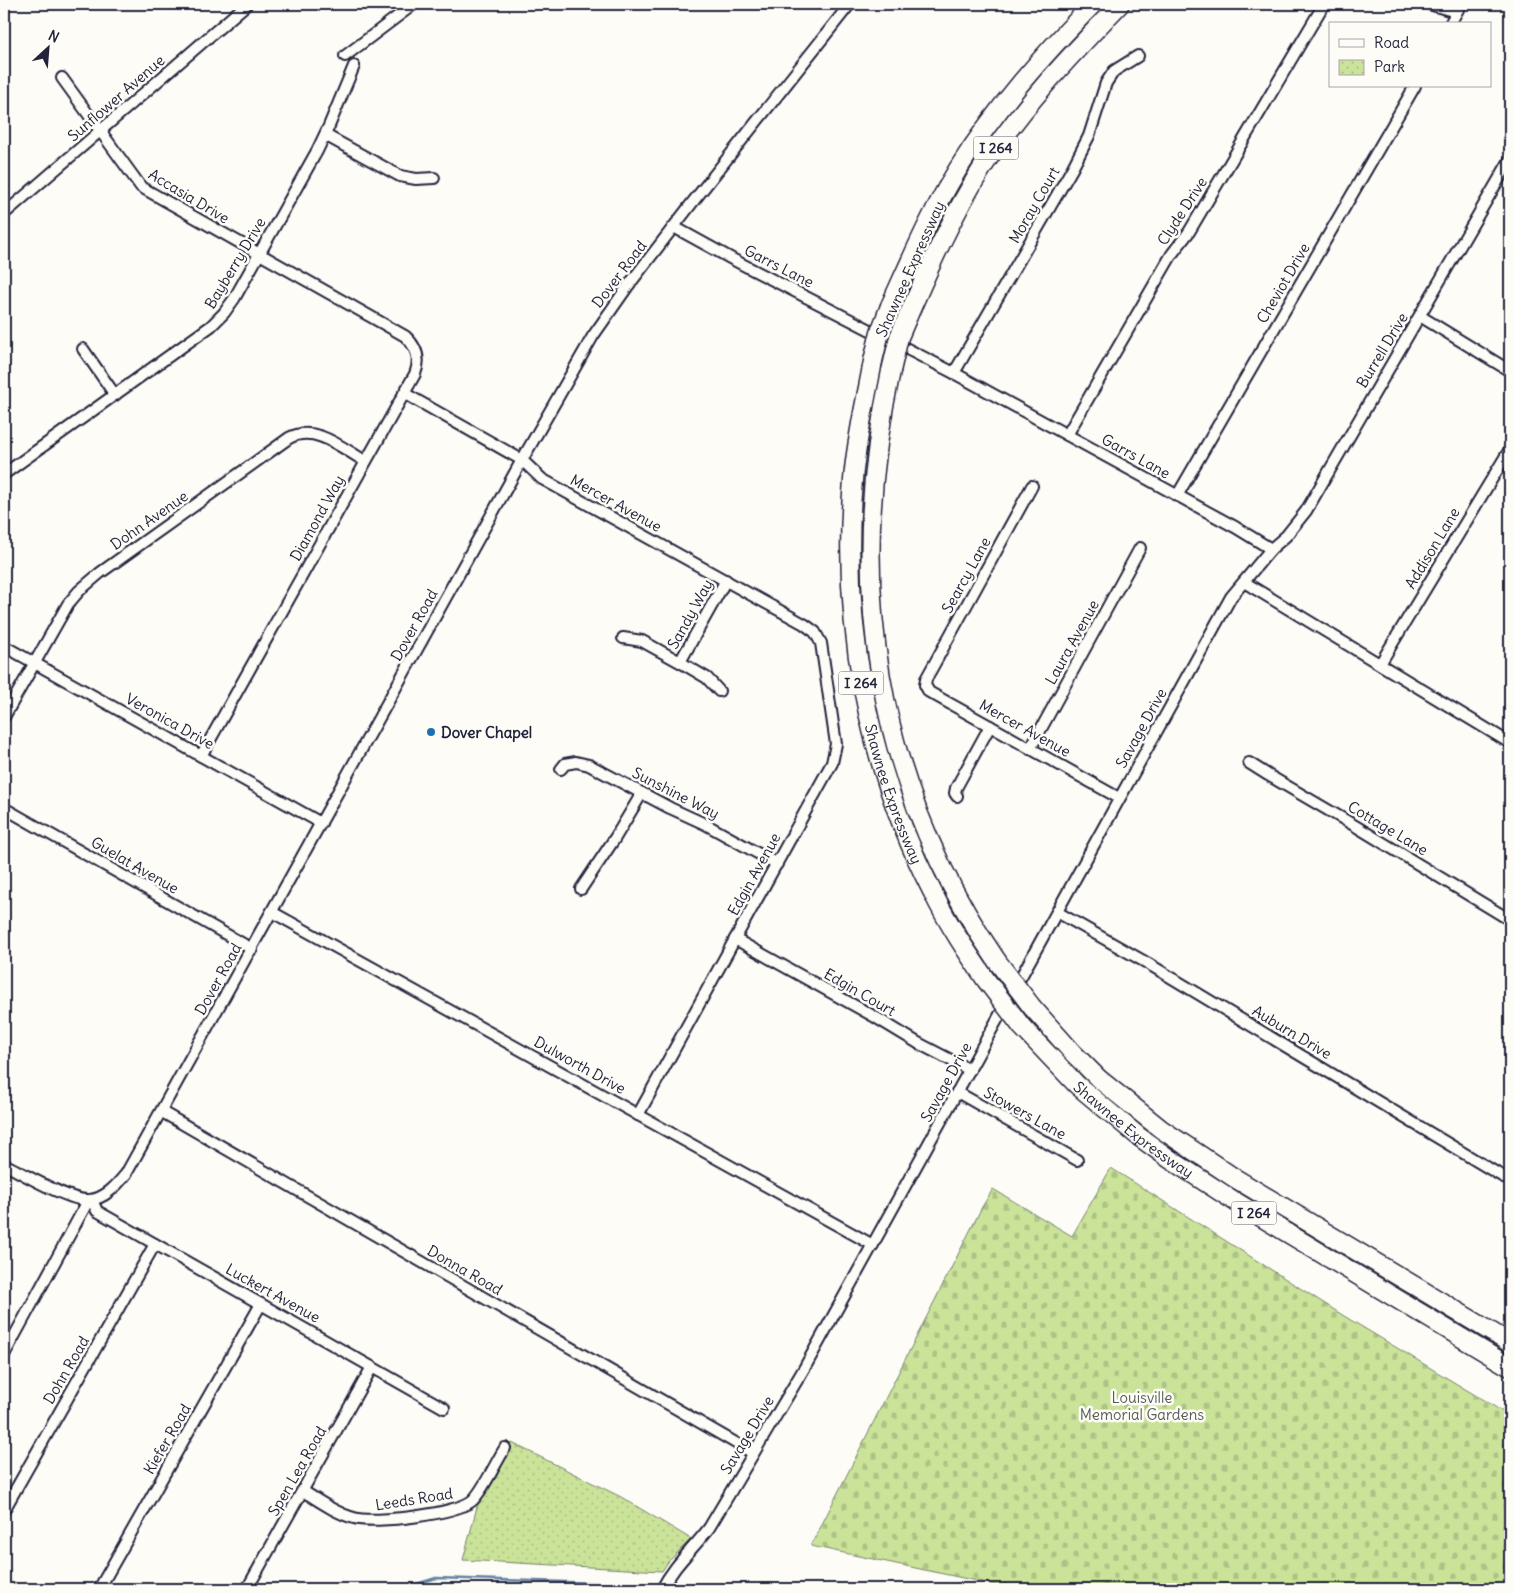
<svg xmlns="http://www.w3.org/2000/svg" width="1514" height="1593" font-family="Delius,sans-serif">
	<defs>
		<pattern id="cemetery-stones" width="16" height="16" patternUnits="userSpaceOnUse" patternTransform="scale(1.25)"><rect width="16" height="16" fill="#cae399"/><path d="M2 7V4a2 2 0 0 1 4 0v3zM10 15v-3a2 2 0 0 1 4 0v3z" fill="#adc285"/></pattern>
		<pattern id="park-dots" width="8" height="8" patternUnits="userSpaceOnUse" patternTransform="scale(1.25)"><rect width="8" height="8" fill="#cae399"/><path d="M2 2h.1M6 6h.1" fill="none" stroke="#adc285" stroke-width="1.8" stroke-linecap="round"/></pattern>
	</defs>
	<rect width="100%" height="100%" fill="#fdfcf7"/>
	<filter id="ink" filterUnits="userSpaceOnUse"><feTurbulence type="fractalNoise" baseFrequency=".02" numOctaves="2"/><feDisplacementMap in="SourceGraphic" scale="10" xChannelSelector="R" yChannelSelector="G"/><feConvolveMatrix kernelMatrix="1 2 1 2 8 2 1 2 1" color-interpolation-filters="sRGB"/></filter>
	<g filter="url(#ink)">
		<polygon fill="url(#cemetery-stones)" stroke="#76826a" points="1111,1168 1344,1316 1510,1416 1510,1589 1015,1589 811,1546 982,1207 993,1189 1072,1236"/>
		<polygon fill="url(#park-dots)" stroke="#76826a" points="512,1443 621,1497 691,1539 668,1562 662,1571 463,1560 478,1503"/>
		<g fill="none" stroke-linecap="round" stroke-linejoin="round">
			<g stroke="#5f83a3" stroke-width="2.5">
				<polyline points="669,1585 739,1589"/>
				<polyline points="400,1589 436,1578 661,1585"/>
			</g>
			<defs>
				<g id="minor">
					<polyline points="1429,4 1456,12"/>
					<polyline points="1450,24 1461,4"/>
					<polyline points="345,56 414,4"/>
					<path d="M62,78L141,187L405,336C417,347 421,359 415,374L201,756"/>
					<polyline points="325,135 400,176 416,179 434,178"/>
					<polyline points="4,214 247,4"/>
					<polyline points="674,227 732,259 954,373 1235,527 1271,549"/>
					<polyline points="1420,316 1510,371"/>
					<polyline points="83,349 115,395"/>
					<polyline points="954,373 1072,169 1089,136 1106,83 1114,71 1138,56"/>
					<polyline points="404,393 522,460 542,479 804,624 815,632 821,643 836,744 832,763 638,1115"/>
					<polyline points="1067,435 1172,254 1189,232 1324,4"/>
					<polyline points="4,474 211,326 224,313 234,299 317,151 329,126 354,66"/>
					<polyline points="1032,486 926,679 925,685 929,692 1119,798"/>
					<polyline points="1177,496 1415,86"/>
					<polyline points="1244,582 1510,743"/>
					<polyline points="623,638 642,641 680,662 707,678 719,691"/>
					<polyline points="4,646 321,823"/>
					<polyline points="680,662 726,580"/>
					<polyline points="1380,664 1510,449"/>
					<path d="M4,717L68,604L79,591L100,573L289,438C315,424 342,448 365,461"/>
					<polyline points="1030,749 1140,548"/>
					<polyline points="1249,763 1268,775 1357,827 1510,920"/>
					<polyline points="561,769 565,764 576,762 589,765 670,808 705,824 777,864"/>
					<polyline points="957,796 955,793 956,788 990,726"/>
					<polyline points="4,808 252,949"/>
					<polyline points="581,889 615,838 642,793"/>
					<polyline points="272,912 873,1245"/>
					<polyline points="1057,912 1147,963 1510,1181"/>
					<polyline points="735,939 875,1017 918,1043 970,1070"/>
					<polyline points="957,1092 1077,1160"/>
					<polyline points="162,1112 753,1453"/>
					<path d="M4,1164C22,1173 71,1202 89,1200C105,1199 117,1185 126,1174L522,460L593,336L628,286L692,203L850,4"/>
					<polyline points="92,1200 97,1211 444,1408"/>
					<polyline points="4,1355 88,1201"/>
					<path d="M303,1491C319,1501 336,1513 354,1518C374,1524 458,1514 473,1500C484,1489 496,1462 505,1448"/>
					<polyline points="4,1510 155,1244"/>
					<polyline points="99,1589 261,1304"/>
					<polyline points="247,1589 372,1367"/>
					<path d="M662,1589C674,1565 693,1549 709,1528L805,1367L1231,597L1271,549L1286,536L1306,511L1510,160"/>
				</g>
				<g id="motorway">
					<path d="M890,306C911,260 931,213 958,169C996,108 1043,55 1093,4"/>
					<path d="M908,316C930,266 952,216 981,170C1020,108 1070,56 1120,4"/>
					<path id="s1" d="M873,361C866,400 856,440 853,480C841,623 867,765 933,893C948,924 967,952 986,980"/>
					<path d="M891,371C845,580 875,783 997,961"/>
					<polyline points="1032,1007 1072,1052 1099,1079 1161,1129 1233,1177 1510,1343"/>
					<path id="s2" d="M1022,1027L1077,1085L1138,1136L1171,1160L1236,1202L1510,1367"/>
				</g>
			</defs>
			<use href="#minor" stroke="#22223b" stroke-width="14"/>
			<use href="#motorway" stroke="#22223b" stroke-width="21"/>
			<use href="#minor" stroke="#fdfcf7" stroke-width="10"/>
			<use href="#motorway" stroke="#fdfcf7" stroke-width="18"/>
			<defs>
				<g id="motorway-bridge">
					<polyline points="873,361 880,332 890,306"/>
					<polyline points="891,371 899,337 908,316"/>
					<polyline points="997,961 1032,1007"/>
					<polyline points="986,980 1022,1027"/>
				</g>
			</defs>
			<use href="#motorway-bridge" stroke="#22223b" stroke-width="21" stroke-linecap="butt"/>
			<use href="#motorway-bridge" stroke="#fdfcf7" stroke-width="18"/>
		</g>
	</g>
	<circle fill="#1f6fb2" stroke="#fdfcf7" stroke-width="2" cx="431" cy="732" r="5"/>
	<g text-anchor="middle" dominant-baseline="central" stroke-width="5" stroke-linejoin="round" paint-order="stroke">
		<g fill="#fdfcf7" stroke="#646373" stroke-width="1">
			<rect x="973.5" y="136.5" width="45" height="23" rx="4"/>
			<rect x="838.5" y="671.5" width="45" height="23" rx="4"/>
			<rect x="1231.5" y="1201.5" width="45" height="23" rx="4"/>
		</g>
		<g font-size="14" font-weight="bold" fill="#22223b">
			<text x="996" y="148">I 264</text>
			<text x="861" y="683">I 264</text>
			<text x="1254" y="1213">I 264</text>
		</g>
		<g font-size="15" fill="#22223b" stroke="#fdfcf7">
			<text transform="translate(116 98) rotate(-41)">Sunflower Avenue</text>
			<text transform="translate(189 196) rotate(31)">Accasia Drive</text>
			<text transform="translate(1034 205) rotate(-60)">Moray Court</text>
			<text transform="translate(1182 211) rotate(-57)">Clyde Drive</text>
			<text transform="translate(235 263) rotate(-59)">Bayberry Drive</text>
			<text transform="translate(779 266) rotate(27)">Garrs Lane</text>
			<text transform="translate(910 269) rotate(-66)">Shawnee Expressway</text>
			<text transform="translate(619 274) rotate(-53)">Dover Road</text>
			<text transform="translate(1283 283) rotate(-60)">Cheviot Drive</text>
			<text transform="translate(1382 350) rotate(-59)">Burrell Drive</text>
			<text transform="translate(1136 456) rotate(29)">Garrs Lane</text>
			<text transform="translate(616 503) rotate(29)">Mercer Avenue</text>
			<text transform="translate(317 518) rotate(-61)">Diamond Way</text>
			<text transform="translate(149 520) rotate(-35)">Dohn Avenue</text>
			<text transform="translate(1432 548) rotate(-59)">Addison Lane</text>
			<text transform="translate(966 575) rotate(-61)">Searcy Lane</text>
			<text transform="translate(690 614) rotate(-61)">Sandy Way</text>
			<text transform="translate(414 625) rotate(-61)">Dover Road</text>
			<text transform="translate(1072 642) rotate(-61)">Laura Avenue</text>
			<text transform="translate(170 721) rotate(29)">Veronica Drive</text>
			<text transform="translate(1025 728) rotate(29)">Mercer Avenue</text>
			<text transform="translate(1141 728) rotate(-61)">Savage Drive</text>
			<text transform="translate(676 793) rotate(27)">Sunshine Way</text>
			<text stroke="none"><textPath href="#s1" startOffset="440">Shawnee Expressway</textPath></text>
			<text transform="translate(1388 828) rotate(31)">Cottage Lane</text>
			<text transform="translate(135 865) rotate(30)">Guelat Avenue</text>
			<text transform="translate(754 874) rotate(-61)">Edgin Avenue</text>
			<text transform="translate(218 979) rotate(-61)">Dover Road</text>
			<text transform="translate(860 992) rotate(30)">Edgin Court</text>
			<text transform="translate(1292 1032) rotate(31)">Auburn Drive</text>
			<text transform="translate(580 1065) rotate(29)">Dulworth Drive</text>
			<text transform="translate(946 1082) rotate(-61)">Savage Drive</text>
			<text transform="translate(1025 1113) rotate(29)">Stowers Lane</text>
			<text stroke="none"><textPath href="#s2" startOffset="152">Shawnee Expressway</textPath></text>
			<text transform="translate(465 1270) rotate(30)">Donna Road</text>
			<text transform="translate(273 1293) rotate(29)">Luckert Avenue</text>
			<text transform="translate(66 1370) rotate(-60)">Dohn Road</text>
			<text transform="translate(747 1435) rotate(-59)">Savage Drive</text>
			<text transform="translate(167 1439) rotate(-60)">Kiefer Road</text>
			<text transform="translate(297 1471) rotate(-60)">Spen Lea Road</text>
			<text transform="translate(414 1499) rotate(-9)">Leeds Road</text>
		</g>
		<g font-size="15" font-weight="bold" fill="#22223b" stroke="#fdfcf7" text-anchor="start">
			<text x="441" y="732">Dover Chapel</text>
		</g>
		<g font-size="15" fill="#545c57" stroke="#fdfcf7">
			<text x="1142" y="1397">Louisville<tspan x="1142" dy="17">Memorial Gardens</tspan></text>
		</g>
	</g>
	<rect width="1514" height="1593" fill="none" stroke="#fdfcf7" stroke-width="20"/>
	<rect x="10" y="10" width="1494" height="1573" fill="none" stroke="#22223b" stroke-width="2" filter="url(#ink)"/>
	<rect x="1329" y="22" width="162" height="65" fill="#fdfcf7" stroke="#a5a5ac"/>
	<rect x="1339" y="39" width="25" height="8" fill="#fdfcf7" stroke="#a5a5ac"/>
	<text x="1374" y="48" font-size="15" fill="#22223b">Road</text>
	<rect x="1339" y="60" width="25" height="15" fill="url(#park-dots)" stroke="#a5a5ac"/>
	<text x="1374" y="72" font-size="15" fill="#22223b">Park</text>
	<g transform="translate(48 48) rotate(26)" stroke="#fdfcf7" stroke-width="4" paint-order="stroke">
	<path d="M0-4L9 19L0 12L-9 19Z" fill="#22223b"/>
	<text y="-8" font-size="14" font-weight="bold" text-anchor="middle" fill="#22223b">N</text>
	</g>
</svg>
